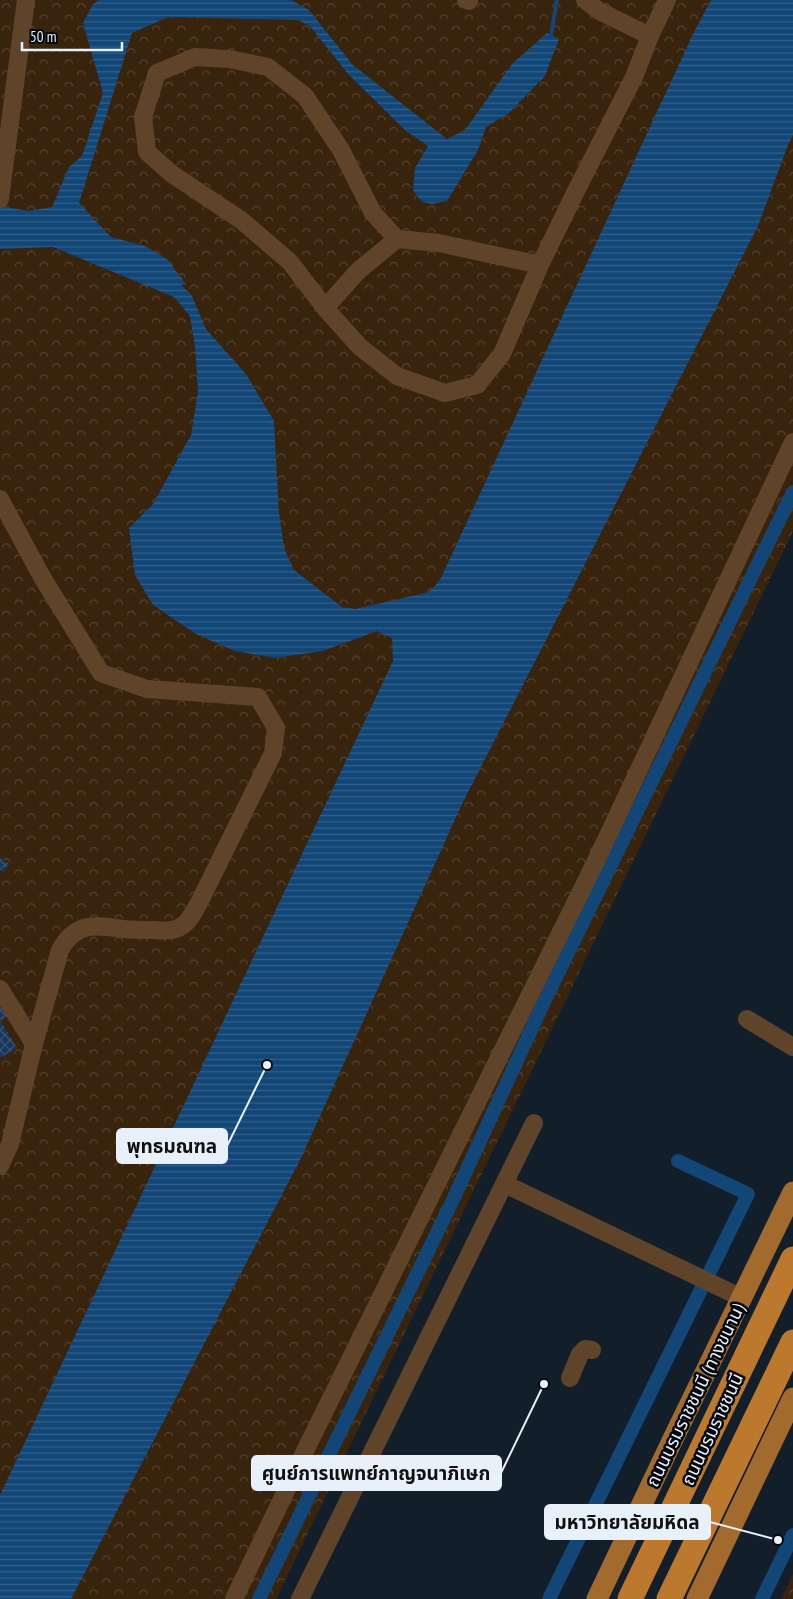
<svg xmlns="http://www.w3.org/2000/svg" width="793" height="1599" font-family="'PT Sans Narrow','Noto Sans Thai',sans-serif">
	<defs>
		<pattern id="park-crowns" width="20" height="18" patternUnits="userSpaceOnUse" patternTransform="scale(1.25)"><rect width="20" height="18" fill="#38230d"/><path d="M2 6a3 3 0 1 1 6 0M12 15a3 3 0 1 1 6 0" fill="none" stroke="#554331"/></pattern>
		<pattern id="water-rules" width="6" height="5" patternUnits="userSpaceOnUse" patternTransform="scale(1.25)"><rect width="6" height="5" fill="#114677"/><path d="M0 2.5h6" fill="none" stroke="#34618b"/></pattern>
		<pattern id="building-cross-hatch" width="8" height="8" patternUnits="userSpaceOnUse" patternTransform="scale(1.25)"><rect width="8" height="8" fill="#14375a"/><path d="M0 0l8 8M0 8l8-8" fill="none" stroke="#365472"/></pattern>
	</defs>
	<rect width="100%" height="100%" fill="#121e2a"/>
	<g fill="url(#park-crowns)">
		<polygon points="0,0 793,0 793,531 276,1599 0,1599"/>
		<polygon points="793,1574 793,1599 781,1599"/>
	</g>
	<polygon fill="url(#water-rules)" points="99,0 291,0 309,10 353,65 447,139 465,130 512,64 547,33 559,39 545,76 509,113 486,127 478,150 447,201 432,204 422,202 413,190 415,168 428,146 406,131 348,74 310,26 298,20 168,17 132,33 79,203 111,237 145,246 167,259 186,284 181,285 191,294 206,329 246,374 274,421 279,513 284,548 294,570 342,607 355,609 429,592 440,580 694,32 711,0 793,0 793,135 788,145 758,226 462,804 300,1160 71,1599 0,1599 0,1495 393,661 392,638 377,631 323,651 275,658 235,651 196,634 153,605 135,575 129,528 153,504 191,435 198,391 195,347 190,316 174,297 53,247 0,249 0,206 29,211 52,207 69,167 82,156 103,93 83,23 93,4"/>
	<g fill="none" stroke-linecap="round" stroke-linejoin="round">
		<polyline stroke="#114677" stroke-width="4" points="551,35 557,0"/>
		<g stroke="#114677" stroke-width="14">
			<polyline points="259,1599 451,1204 543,1004 793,492"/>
			<polyline points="549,1599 748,1194 678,1161"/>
			<polyline points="762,1599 793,1535"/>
		</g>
	</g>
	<g fill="url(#building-cross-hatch)">
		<polygon points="0,858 9,864 4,872 0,870"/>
		<polygon points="0,1004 7,1016 0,1020"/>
		<polygon points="0,1020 17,1048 0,1058"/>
	</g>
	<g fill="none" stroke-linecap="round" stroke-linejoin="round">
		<g stroke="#604429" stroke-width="18">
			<polyline points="466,0 469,1"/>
			<polyline points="585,0 599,11 650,36"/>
			<polyline points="0,199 26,0"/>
			<polyline points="540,265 439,243 397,239 373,213 341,150 305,96 268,67 229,59 195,57 157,73 143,117 147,152 172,174 241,220 290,262 325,308 360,347 397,376 445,393 477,385 502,354 540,265 576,191 634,77 650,36 667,0"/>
			<polyline points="325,308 358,271 397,239"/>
			<path d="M0,499L42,577L101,673L147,689L258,697L276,728L273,753L200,901C195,910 190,921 182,926C175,931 163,931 155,930C145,930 134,930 124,929C96,925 76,921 60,950L34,1044"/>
			<polyline points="0,989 34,1044 10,1144 0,1166"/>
			<polyline points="747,1019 793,1047"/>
			<polyline points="505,1184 742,1298"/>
			<polyline points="570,1378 580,1354 585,1349 592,1350"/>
			<polyline points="234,1599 308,1445 596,861 793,442"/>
			<polyline points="300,1599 534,1123"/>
		</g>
		<g stroke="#a26a2d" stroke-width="21">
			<polyline points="597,1599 672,1441 793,1192"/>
			<polyline points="697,1599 793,1398"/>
		</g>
		<g stroke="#bc782c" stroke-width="25">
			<polyline points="630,1599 793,1259"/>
			<polyline points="669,1599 793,1342"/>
		</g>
	</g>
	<g text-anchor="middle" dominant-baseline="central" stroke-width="5" stroke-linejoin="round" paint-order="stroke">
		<g font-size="18" fill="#e8f0f9" stroke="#04080d">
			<text transform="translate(695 1395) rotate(-64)">ถนนบรมราชชนนี (ทางขนาน)</text>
			<text transform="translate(712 1429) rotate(-65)">ถนนบรมราชชนนี</text>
		</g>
	</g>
	<path fill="none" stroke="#e8f0f9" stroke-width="2" d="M267 1065L227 1146M544 1384L501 1473M778 1540L710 1522"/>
	<g fill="#e8f0f9" stroke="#04080d" stroke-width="2">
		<circle cx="267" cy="1065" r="5"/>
		<circle cx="544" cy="1384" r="5"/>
		<circle cx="778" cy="1540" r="5"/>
	</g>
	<g fill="#e8f0f9" stroke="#e8f0f9" stroke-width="2">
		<rect x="117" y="1129" width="110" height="34" rx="5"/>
		<rect x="252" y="1456" width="249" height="34" rx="5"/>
		<rect x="545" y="1505" width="165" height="34" rx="5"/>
	</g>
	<g font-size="19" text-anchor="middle" font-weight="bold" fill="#111">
		<text x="172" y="1153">พุทธมณฑล</text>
		<text x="376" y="1480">ศูนย์การแพทย์กาญจนาภิเษก</text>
		<text x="627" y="1529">มหาวิทยาลัยมหิดล</text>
	</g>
	<path d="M22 42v8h100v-8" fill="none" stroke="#e8f0f9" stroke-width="2.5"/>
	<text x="30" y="42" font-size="15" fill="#e8f0f9" stroke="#04080d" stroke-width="4" paint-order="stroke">50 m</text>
</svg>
